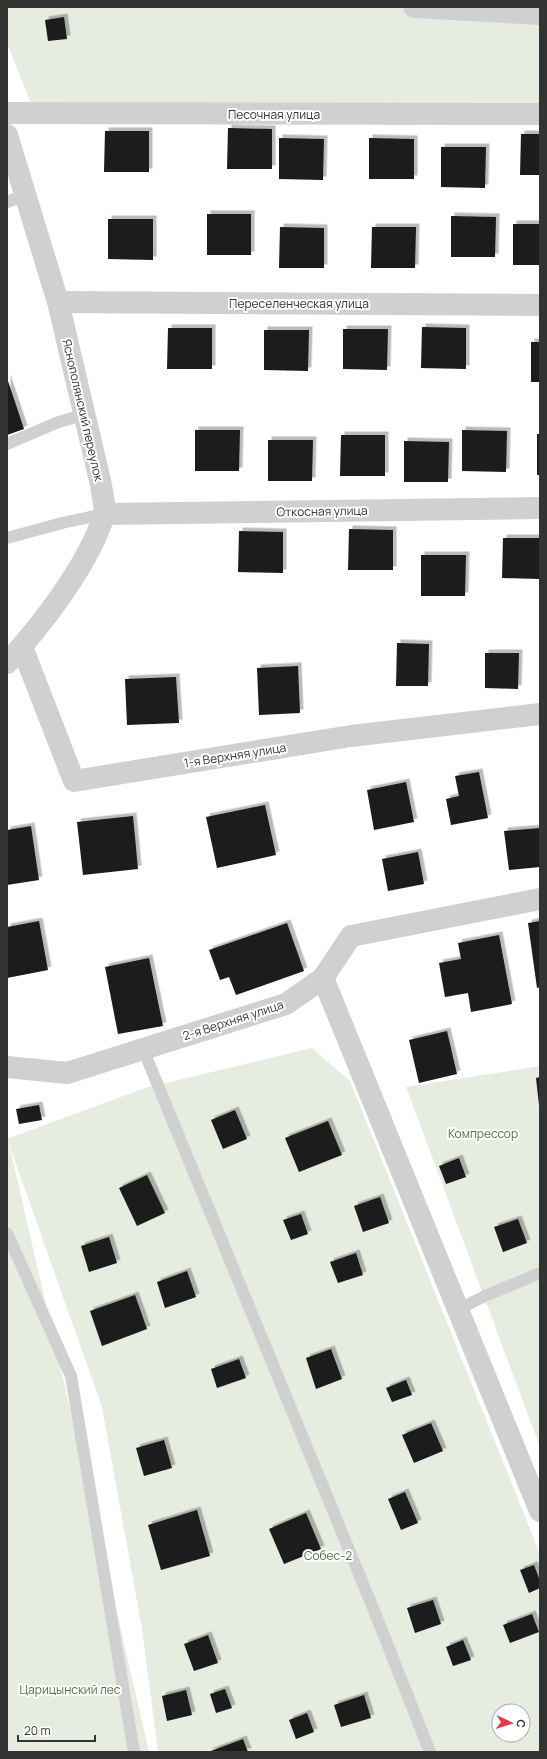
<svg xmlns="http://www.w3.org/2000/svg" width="547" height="1759" font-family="Manrope,sans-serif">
	<defs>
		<filter id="shadow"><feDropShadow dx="3.5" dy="-3.5" stdDeviation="0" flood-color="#0004"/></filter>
	</defs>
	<rect width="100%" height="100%" fill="#fff"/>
	<g fill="#e6ecdf" fill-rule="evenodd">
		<polygon points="7,7 368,7 540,13 540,119 36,116 7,43"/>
		<path d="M312,1048L350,1081L540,1554V1752H158L142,1629L102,1407L9,1144L149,1752H7V1139L145,1088ZM499,1711H523V1735H499Z"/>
		<polygon points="540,1066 540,1447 406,1087"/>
	</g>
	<g fill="#1a1a1a" filter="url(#shadow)">
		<polygon points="64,17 67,39 48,41 45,20"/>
		<polygon points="228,128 272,129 272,169 227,169"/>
		<polygon points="105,131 149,131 149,172 104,172"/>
		<polygon points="521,134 540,134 540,175 520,175"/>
		<polygon points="279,138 324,139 323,180 279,179"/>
		<polygon points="369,138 414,139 414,179 369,179"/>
		<polygon points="441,147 486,147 485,188 441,187"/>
		<rect x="207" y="214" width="44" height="41"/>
		<polygon points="451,216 496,217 495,257 451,257"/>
		<polygon points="108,219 153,219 153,260 108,259"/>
		<rect x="513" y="224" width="27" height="41"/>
		<polygon points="280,227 324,228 324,268 279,268"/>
		<polygon points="372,227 416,227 415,268 371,268"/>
		<polygon points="422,327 466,328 466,369 421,368"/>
		<polygon points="168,328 212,328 212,369 167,369"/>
		<polygon points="343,329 388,329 387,370 343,369"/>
		<polygon points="264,330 309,330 308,371 264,370"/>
		<rect x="531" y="342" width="9" height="40"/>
		<polygon points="7,378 24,429 7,435"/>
		<polygon points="195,430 240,430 239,471 195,471"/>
		<polygon points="462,430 507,431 506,472 462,471"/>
		<rect x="537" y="434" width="3" height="41"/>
		<polygon points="341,435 385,435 385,476 340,476"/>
		<polygon points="268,440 313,440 312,481 268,481"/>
		<polygon points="404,441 449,442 448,482 404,482"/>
		<polygon points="349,529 393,530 393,570 348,570"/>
		<polygon points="239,531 283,532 283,573 238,572"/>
		<polygon points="503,538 540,538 540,579 502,578"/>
		<polygon points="421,555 466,555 465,596 421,596"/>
		<polygon points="397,643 429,644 428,686 396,686"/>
		<polygon points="485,653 519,653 518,689 485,688"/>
		<polygon points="298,666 300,713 259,715 257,668"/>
		<polygon points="176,677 179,723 127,725 125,679"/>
		<polygon points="479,772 488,818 451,825 446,799 459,796 455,776"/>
		<polygon points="406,782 414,822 374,830 367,790"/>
		<polygon points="265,805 276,855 217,868 206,817"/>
		<polygon points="133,816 138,869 83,875 77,822"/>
		<polygon points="31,826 39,880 7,885 7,830"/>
		<polygon points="540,828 540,867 509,870 504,831"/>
		<polygon points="418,852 424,884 388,891 382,859"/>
		<polygon points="39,921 48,970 7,978 7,927"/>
		<polygon points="540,921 540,987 537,988 528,923"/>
		<polygon points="287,923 304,971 236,995 229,977 220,980 209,950"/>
		<polygon points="499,935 512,1004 471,1012 468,993 445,997 439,963 461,959 458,943"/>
		<polygon points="149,958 163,1026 118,1034 105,967"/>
		<polygon points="447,1031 457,1074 419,1083 409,1040"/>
		<polygon points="540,1077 540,1105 539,1105 536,1078"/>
		<polygon points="39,1105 42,1120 19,1124 16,1109"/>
		<polygon points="235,1110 247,1139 223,1149 211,1120"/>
		<polygon points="328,1121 342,1155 299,1172 285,1138"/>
		<polygon points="459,1158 466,1177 446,1184 439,1166"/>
		<polygon points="147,1175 165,1213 137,1226 119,1188"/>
		<polygon points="380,1197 389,1223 363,1232 354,1206"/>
		<polygon points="301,1214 308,1234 291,1240 283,1220"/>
		<polygon points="518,1219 527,1243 503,1252 494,1227"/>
		<polygon points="109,1237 117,1263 89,1272 81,1246"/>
		<polygon points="356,1253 363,1275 338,1283 330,1262"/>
		<polygon points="187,1271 196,1297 165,1308 157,1282"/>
		<polygon points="135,1295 147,1329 102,1346 90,1311"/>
		<polygon points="331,1349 342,1379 316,1389 306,1358"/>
		<polygon points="239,1359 246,1378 217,1388 211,1369"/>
		<polygon points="406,1380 412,1395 392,1402 386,1388"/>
		<polygon points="431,1423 443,1451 414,1463 402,1435"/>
		<polygon points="164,1440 172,1468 144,1476 136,1448"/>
		<polygon points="405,1492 418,1523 401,1530 388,1499"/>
		<polygon points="197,1510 210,1556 161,1570 148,1525"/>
		<polygon points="306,1513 321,1549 284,1564 269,1529"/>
		<polygon points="534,1565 540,1581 540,1588 529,1593 520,1570"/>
		<polygon points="433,1600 441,1624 415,1633 407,1608"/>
		<polygon points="532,1614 539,1632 510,1643 503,1625"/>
		<polygon points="208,1635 218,1663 194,1671 184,1644"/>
		<polygon points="463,1640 471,1660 453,1666 446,1647"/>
		<polygon points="225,1689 232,1708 216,1713 210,1694"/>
		<polygon points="186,1690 192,1715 167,1721 162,1696"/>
		<polygon points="364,1695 371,1718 341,1727 334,1705"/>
		<polygon points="307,1713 314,1732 296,1739 289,1720"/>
		<polygon points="243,1739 248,1752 208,1752"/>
	</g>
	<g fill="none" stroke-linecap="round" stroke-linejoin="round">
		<g stroke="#d0d0d0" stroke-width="12">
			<polyline points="7,202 26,195"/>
			<polyline points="7,444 56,423 85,414"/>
			<polyline points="7,538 62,523 104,514"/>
			<polyline points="143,1049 373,1608 430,1752"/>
			<polyline points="7,1233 71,1376 134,1752"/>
			<polyline points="459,1309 485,1296 540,1273"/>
		</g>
		<g stroke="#d0d0d0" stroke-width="22">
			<polyline points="414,7 540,14"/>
			<polyline points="7,113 540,114"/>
			<path d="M7,135L58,302L101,485C102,494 106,507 104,515C89,564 41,626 7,663"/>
			<polyline points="58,302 540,305"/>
			<polyline points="104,514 540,508"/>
			<polyline points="22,647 74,781 351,736 540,714"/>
			<polyline points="323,978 540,1511"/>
			<polyline points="7,1067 67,1073 286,1004 323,978 351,936 540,899"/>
		</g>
	</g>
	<g text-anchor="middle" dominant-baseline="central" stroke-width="4" stroke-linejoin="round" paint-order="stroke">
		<g font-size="12" fill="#333" stroke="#fff">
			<text x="274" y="114">Песочная улица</text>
			<text x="299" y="303">Переселенческая улица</text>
			<text transform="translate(83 410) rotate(77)">Яснополянский переулок</text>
			<text transform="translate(322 511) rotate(-1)">Откосная улица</text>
			<text transform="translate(235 755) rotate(-9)">1-я Верхняя улица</text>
			<text transform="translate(233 1020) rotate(-18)">2-я Верхняя улица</text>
		</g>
		<g font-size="12" fill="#56703f" stroke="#fff">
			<text x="483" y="1133">Компрессор</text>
			<text x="328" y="1555">Собес-2</text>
			<text x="70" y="1689">Царицынский лес</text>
		</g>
	</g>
	<rect width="547" height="1759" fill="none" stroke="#333333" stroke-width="16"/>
	<g transform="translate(511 1723) rotate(94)"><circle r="19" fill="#ffffff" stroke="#adadad"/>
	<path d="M0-3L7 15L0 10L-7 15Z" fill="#e63946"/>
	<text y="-6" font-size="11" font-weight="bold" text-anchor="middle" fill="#333333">С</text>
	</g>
	<path d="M18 1735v6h77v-6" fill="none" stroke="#333333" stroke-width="2"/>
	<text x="24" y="1735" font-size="12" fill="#333333" stroke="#ffffff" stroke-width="3" paint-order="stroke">20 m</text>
</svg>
